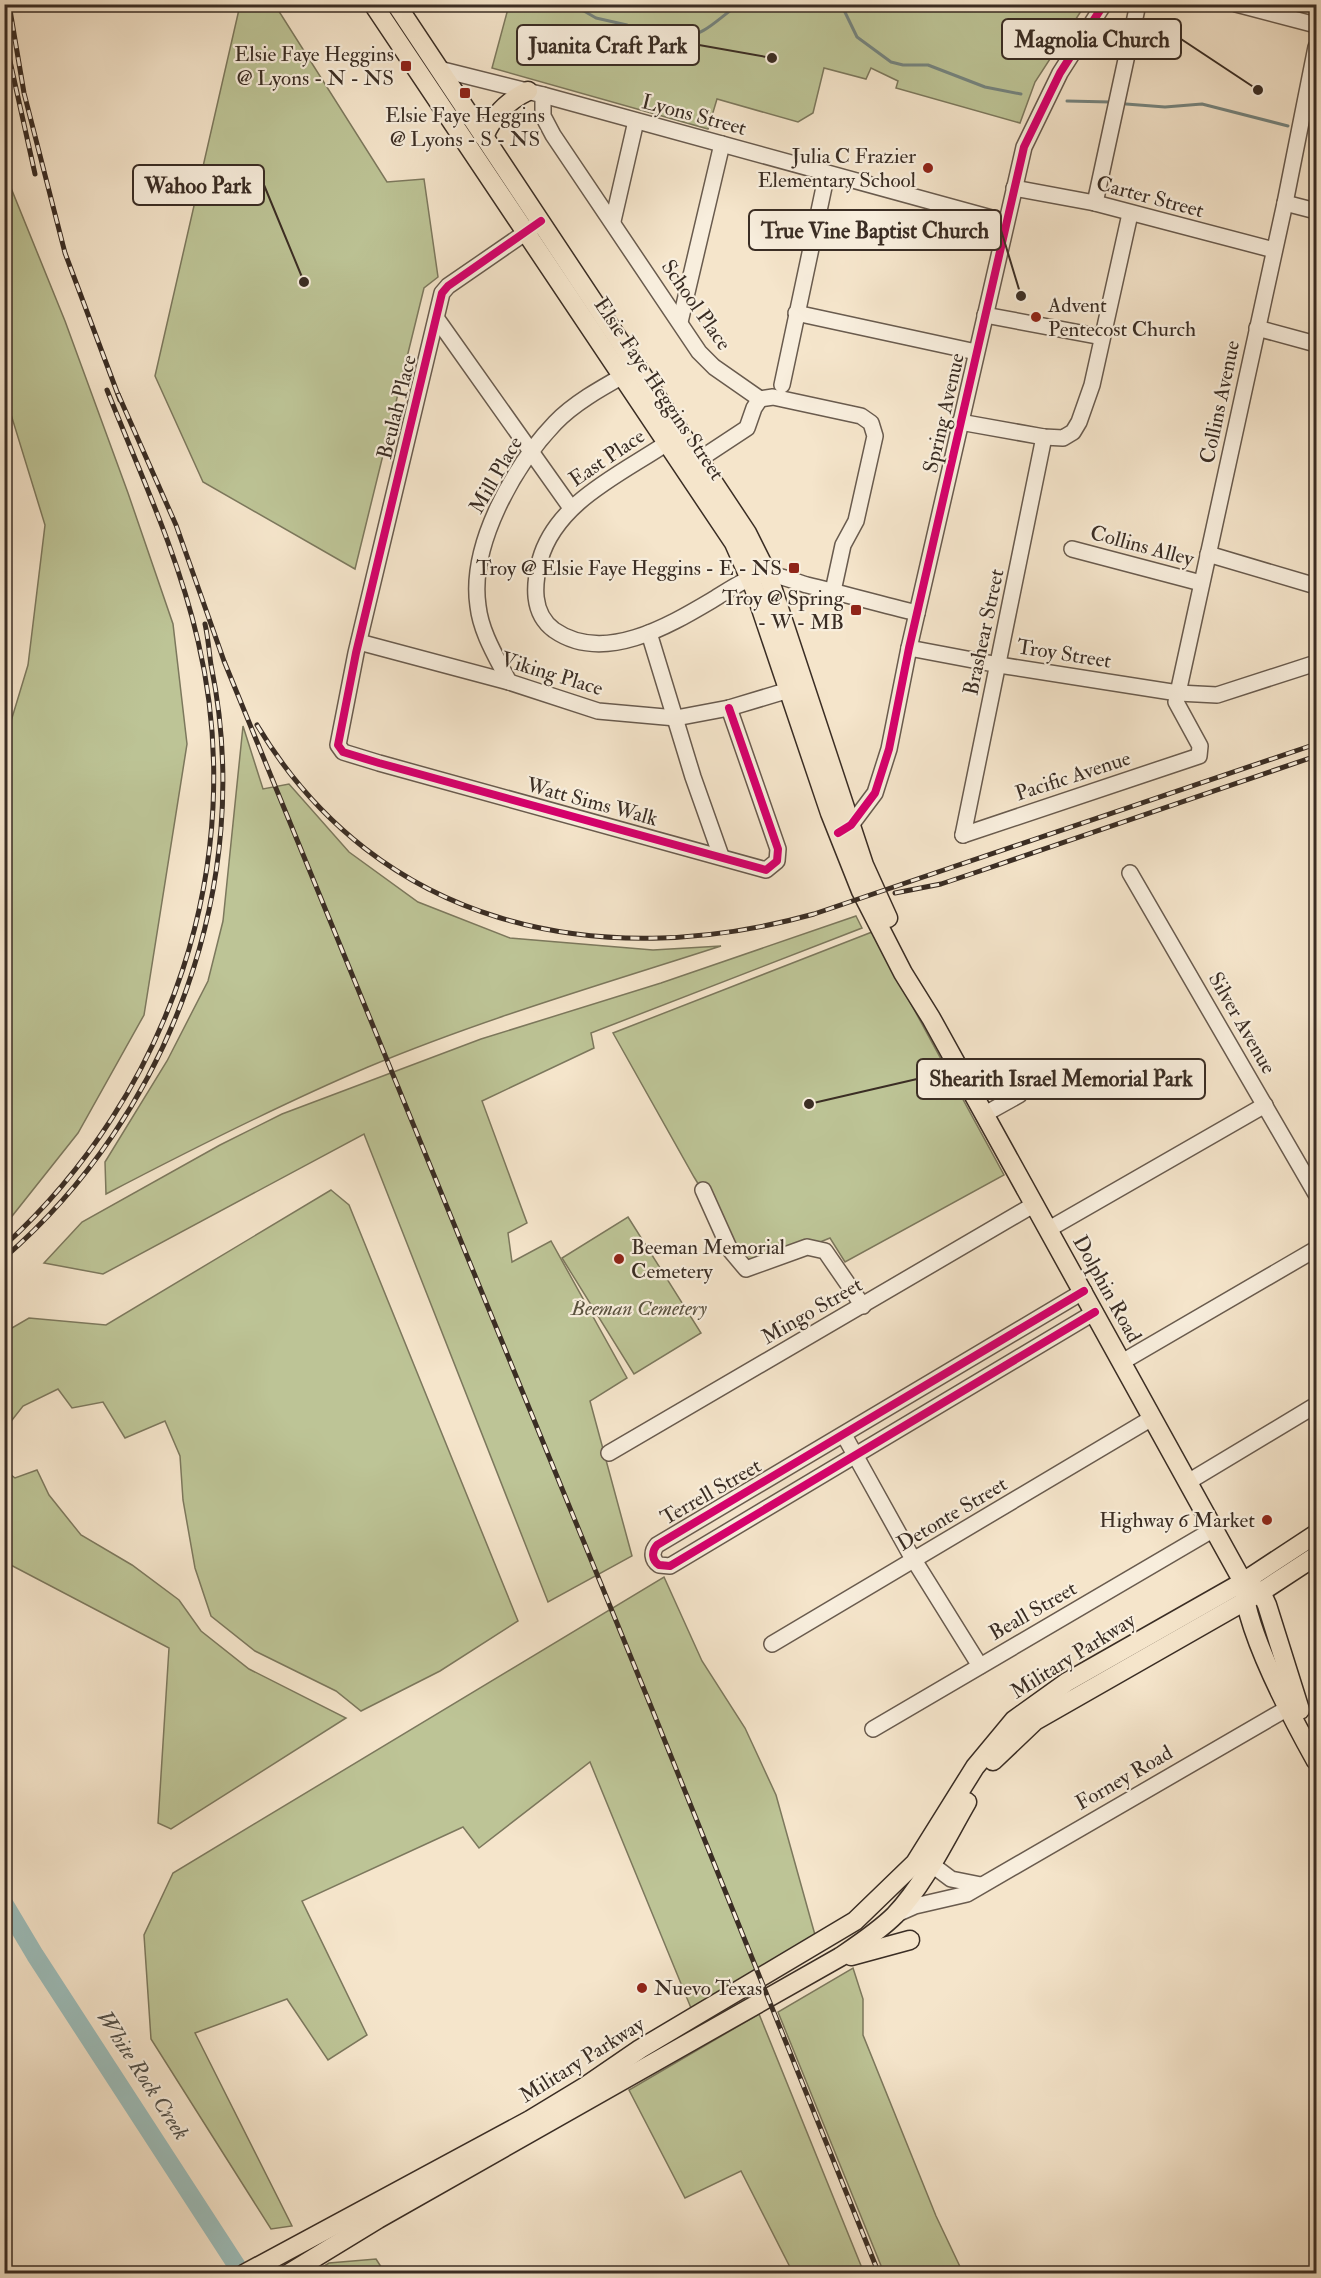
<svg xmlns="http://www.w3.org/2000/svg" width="1321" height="2278" font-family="'IM FELL Double Pica',serif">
	<rect width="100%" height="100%" fill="#f5e5cb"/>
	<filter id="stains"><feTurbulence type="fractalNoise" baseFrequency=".00333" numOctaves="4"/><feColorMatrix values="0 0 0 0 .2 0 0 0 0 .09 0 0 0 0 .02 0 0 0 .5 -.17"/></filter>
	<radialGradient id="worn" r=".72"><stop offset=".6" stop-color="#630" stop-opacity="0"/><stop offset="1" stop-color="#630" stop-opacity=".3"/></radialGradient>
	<g fill="#bdc496" stroke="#7c785d" stroke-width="1.5">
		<polygon points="240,5 275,5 387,182 424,179 438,277 424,288 355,569 203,482 155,376"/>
		<polygon points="509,5 509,4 1085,5 1035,82 1020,123 896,88 898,81 871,68 866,79 824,68 813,113 798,122 717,99 708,129 492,68"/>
		<polygon points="5,137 9,183 65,321 128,493 173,624 187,744 144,1015 78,1133 5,1225 5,741 28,665 45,525 5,395"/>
		<path d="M243,726L263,789L289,784L349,852L418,902L510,938L653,950L721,946C603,984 483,1019 368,1067C279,1105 192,1149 106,1194L105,1162L167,1061L208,981L223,921Z"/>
		<polygon points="856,916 862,928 591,1033 594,1048 482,1101 527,1223 508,1233 512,1262 551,1241 627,1378 590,1401 632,1556 548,1602 364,1134 103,1274 44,1263 82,1222 220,1145 282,1114 481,1039 661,983"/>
		<polygon points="872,932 1004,1175 845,1262 830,1238 751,1270 694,1177 613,1033"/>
		<polygon points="331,1190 349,1205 518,1621 440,1671 361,1711 336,1691 255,1651 211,1616 195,1568 183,1500 180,1456 165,1421 125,1438 103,1402 72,1408 58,1389 23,1406 5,1429 5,1332 29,1318 106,1325"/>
		<polygon points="628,1217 701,1333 634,1374 562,1258"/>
		<polygon points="5,1470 15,1478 37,1470 49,1495 81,1535 132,1565 179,1600 201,1631 249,1669 346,1718 171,1829 158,1823 169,1648 5,1562"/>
		<polygon points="664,1577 702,1661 745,1728 776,1795 815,1935 691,2008 590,1762 479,1848 463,1827 302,1901 367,2035 328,2060 287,1999 195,2033 292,2226 271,2229 151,2039 144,1935 173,1873"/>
		<polygon points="853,1968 863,1999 863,2035 936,2216 963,2273 884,2273 778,2012"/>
		<polygon points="759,2014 864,2273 793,2273 741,2171 685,2198 629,2090"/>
		<polygon points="376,2259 385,2273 313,2273 329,2263"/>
	</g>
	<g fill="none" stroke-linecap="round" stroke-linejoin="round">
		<g stroke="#75847f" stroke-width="3">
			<path d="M556,4L584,11L596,18L627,25L643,36C657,32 667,37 681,37C705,37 721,15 740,4"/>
			<polyline points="841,4 857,37 891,62 903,65 928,65 985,87 1021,94"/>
			<polyline points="1067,101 1110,102"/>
			<polyline points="1126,104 1165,107 1202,104 1288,126"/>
		</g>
		<polyline stroke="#9dbebb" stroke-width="18" points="4,1903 35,1955 242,2274"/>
		<polyline stroke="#d0c0aa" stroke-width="15" stroke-dasharray="15 8" stroke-linecap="butt" points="1019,1095 1051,1077"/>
		<defs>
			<g id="minor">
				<polyline points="1236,4 1316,25"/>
				<polyline points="439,69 543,95 1006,222"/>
				<polyline points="543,95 543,116 553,135 699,352 714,367 760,399 773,397 861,416 871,423 875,436 856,521 843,545 833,591"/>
				<polyline points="1014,188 1095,203 1274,250"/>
				<polyline points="1095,203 1138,4"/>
				<polyline points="1285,203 1316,211"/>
				<polyline points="613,221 636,121"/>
				<polyline points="535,226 448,286 442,293 356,653 338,745 343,752 379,763 766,870 777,861 778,849 729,708"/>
				<polyline points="796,313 976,352"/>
				<polyline points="985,315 1102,337"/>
				<polyline points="437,319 571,508"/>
				<polyline points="680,322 722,144"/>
				<polyline points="1257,328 1316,344"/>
				<polyline points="782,385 827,173"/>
				<polyline points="960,422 1044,437 1063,438 1073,432 1079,422 1092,385 1130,214"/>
				<path d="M667,443C621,474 556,502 540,560C534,584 531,613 554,630C604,665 670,625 714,599C729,590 749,575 768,575C779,574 796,582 807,585C844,594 880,604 917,613"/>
				<polyline points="700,459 747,428 754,408 760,399"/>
				<polyline points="1072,549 1201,583"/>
				<polyline points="1208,554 1316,586"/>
				<polyline points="649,633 693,777 721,856"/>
				<polyline points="359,642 509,682 598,711 676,718 729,708 799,687"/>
				<polyline points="909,648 999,665 1178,693 1217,695 1316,663"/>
				<path d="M509,682C497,658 481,633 478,606C469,545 514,466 555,423C575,402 605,386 630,372"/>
				<polyline points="843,830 851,825 875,793 889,749 909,648 1024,147 1060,73 1104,4"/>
				<polyline points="963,835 1199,756 1200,746 1176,702 1285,203 1316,47"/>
				<polyline points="963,835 1044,437"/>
				<polyline points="1130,873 1316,1194"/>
				<polyline points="1051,1077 1061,1070"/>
				<polyline points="985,1114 1019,1095"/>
				<polyline points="703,1190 730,1250 746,1269 807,1247 825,1251 863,1306"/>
				<polyline points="1049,1229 1265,1105"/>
				<path d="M1084,1291L657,1545C651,1552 652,1560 659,1565L670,1566L1095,1312"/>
				<polyline points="1122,1362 1316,1249"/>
				<polyline points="844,1435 909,1552 980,1666"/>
				<polyline points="609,1453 1035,1204"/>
				<polyline points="1188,1482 1316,1405"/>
				<polyline points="772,1644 1152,1418"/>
				<polyline points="873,1729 1214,1529"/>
				<polyline points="931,1864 951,1879 981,1885"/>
				<polyline points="897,1914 915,1906 967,1894 1288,1708"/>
			</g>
			<g id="major">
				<path d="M373,4L734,543L754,588L830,813L861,891L903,973L931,1018L1243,1582C1245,1630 1292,1718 1316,1761"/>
				<polyline points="396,4 747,533 768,575 864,865 888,918"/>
				<path d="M484,137C493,115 507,101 528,91"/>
				<polyline points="1250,1586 1261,1592 1267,1605 1300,1710"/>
				<polyline points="993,1761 1035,1721 1261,1592 1316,1556"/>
				<polyline points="851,1956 910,1940"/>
				<polyline points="244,2274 530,2120 586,2086 640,2049 855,1921 915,1863 975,1767 1014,1720 1067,1682 1243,1582 1316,1534"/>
				<path d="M288,2274L378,2219L840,1957C859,1944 879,1931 895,1915C925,1883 945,1840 967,1802"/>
			</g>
		</defs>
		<use href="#minor" stroke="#695b4e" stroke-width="18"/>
		<use href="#major" stroke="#3a2d24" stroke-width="21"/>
		<use href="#minor" stroke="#f8eedd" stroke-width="15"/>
		<use href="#major" stroke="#f5e5cb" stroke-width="18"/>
		<defs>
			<g id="rail">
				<polyline points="9,4 24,93 65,253 120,400"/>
				<polyline points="4,34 35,174"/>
				<polyline points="118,394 176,525 224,661 650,1704 879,2274"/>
				<path d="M257,725C378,927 598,974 814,914L1316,744"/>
				<polyline points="895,893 941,884 980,871 1316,756"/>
				<path d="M4,1246C170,1095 250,861 198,641C178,554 140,473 107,390"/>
				<path d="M4,1258C170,1115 256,881 211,665C209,651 208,637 205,624"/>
			</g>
		</defs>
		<use href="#rail" stroke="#3a2d24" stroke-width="5"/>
		<use href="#rail" stroke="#f8eedd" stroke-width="3" stroke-dasharray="9" stroke-linecap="butt"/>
		<defs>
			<g id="cycleway">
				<polyline points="541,221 448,286 442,293 356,653 338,745 343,752 379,763 766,870 777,861 778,849 729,708"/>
				<polyline points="838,833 851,825 875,793 889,749 909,648 1024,147 1060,73 1104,4"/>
				<path d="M1084,1291L657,1545C651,1552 652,1560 659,1565L670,1566L1095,1312"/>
			</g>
		</defs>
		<use href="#cycleway" stroke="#f8eedd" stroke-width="11"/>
		<use href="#cycleway" stroke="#d6006c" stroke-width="8"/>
	</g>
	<g fill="#8f2418" stroke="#f8eedd" stroke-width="2">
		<rect x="400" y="60" width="12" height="12" rx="3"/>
		<rect x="459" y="87" width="12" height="12" rx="3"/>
		<circle cx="928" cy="168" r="6"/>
		<circle cx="1036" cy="317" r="6"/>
		<rect x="788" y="562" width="12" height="12" rx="3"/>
		<rect x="850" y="604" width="12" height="12" rx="3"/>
		<circle cx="619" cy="1259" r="6"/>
		<circle cx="1267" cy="1520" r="6"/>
		<circle cx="642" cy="1988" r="6"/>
	</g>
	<g text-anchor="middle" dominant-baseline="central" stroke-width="4.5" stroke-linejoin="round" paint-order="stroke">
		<g font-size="21" fill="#3a2d24" stroke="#f8eedd" text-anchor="end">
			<text x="394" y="54">Elsie Faye Heggins<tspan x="394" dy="24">@ Lyons - N - NS</tspan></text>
			<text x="465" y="115" text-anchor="middle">Elsie Faye Heggins<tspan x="465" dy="24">@ Lyons - S - NS</tspan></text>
			<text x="916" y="156">Julia C Frazier<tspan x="916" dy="24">Elementary School</tspan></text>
			<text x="1048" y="305" text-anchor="start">Advent<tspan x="1048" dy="24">Pentecost Church</tspan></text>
			<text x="782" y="568">Troy @ Elsie Faye Heggins - E - NS</text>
			<text x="844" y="598">Troy @ Spring<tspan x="844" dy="24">- W - MB</tspan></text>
			<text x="631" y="1247" text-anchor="start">Beeman Memorial<tspan x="631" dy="24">Cemetery</tspan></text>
			<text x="1255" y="1520">Highway 6 Market</text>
			<text x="654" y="1988" text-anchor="start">Nuevo Texas</text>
		</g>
		<g font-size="21" fill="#3a2d24" stroke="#f8eedd">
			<text transform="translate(694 115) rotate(15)">Lyons Street</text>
			<text transform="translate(1150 197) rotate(15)">Carter Street</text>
			<text transform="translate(696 305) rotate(55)">School Place</text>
			<text transform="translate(659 389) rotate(56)">Elsie Faye Heggins Street</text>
			<text transform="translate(1220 402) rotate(-78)">Collins Avenue</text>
			<text transform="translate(397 407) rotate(-76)">Beulah Place</text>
			<text transform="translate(944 413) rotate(-77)">Spring Avenue</text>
			<text transform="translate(607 458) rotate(-34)">East Place</text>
			<text transform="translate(496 475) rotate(-60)">Mill Place</text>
			<text transform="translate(1142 546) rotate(15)">Collins Alley</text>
			<text transform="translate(984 632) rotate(-78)">Brashear Street</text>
			<text transform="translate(1064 654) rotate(9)">Troy Street</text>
			<text transform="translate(552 674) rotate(17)">Viking Place</text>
			<text transform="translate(1073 776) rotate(-18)">Pacific Avenue</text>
			<text transform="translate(592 802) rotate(15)">Watt Sims Walk</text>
			<text transform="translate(1242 1023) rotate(60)">Silver Avenue</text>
			<text transform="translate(1107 1289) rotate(61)">Dolphin Road</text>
			<text transform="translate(812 1311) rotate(-30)">Mingo Street</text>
			<text transform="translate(711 1492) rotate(-30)">Terrell Street</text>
			<text transform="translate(952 1514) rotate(-31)">Detonte Street</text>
			<text transform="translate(1033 1611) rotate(-30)">Beall Street</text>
			<text transform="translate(1073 1656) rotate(-32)">Military Parkway</text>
			<text transform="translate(1124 1778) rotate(-30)">Forney Road</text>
			<text transform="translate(582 2060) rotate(-32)">Military Parkway</text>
		</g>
		<g font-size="21" font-style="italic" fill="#5b5340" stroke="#f8eedd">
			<text x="639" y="1308">Beeman Cemetery</text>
		</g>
		<g font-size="22" font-style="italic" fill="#53514a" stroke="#f8eedd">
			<text transform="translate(143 2075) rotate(57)">White Rock Creek</text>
		</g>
	</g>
	<path fill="none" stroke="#3a2d24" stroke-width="2" d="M1258 90L1181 39M772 58L699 45M304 282L264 185M1021 296L1001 230M809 1104L917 1079"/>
	<g fill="#3a2d24" stroke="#f8eedd" stroke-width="2">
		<circle cx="1258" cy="90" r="6"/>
		<circle cx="772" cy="58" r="6"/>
		<circle cx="304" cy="282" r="6"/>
		<circle cx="1021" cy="296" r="6"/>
		<circle cx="809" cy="1104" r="6"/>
	</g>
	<g fill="#f8eedd" stroke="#3a2d24" stroke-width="2">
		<rect x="1002" y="19" width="179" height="40" rx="6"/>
		<rect x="517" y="25" width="182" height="40" rx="6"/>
		<rect x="133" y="165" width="131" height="40" rx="6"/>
		<rect x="749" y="210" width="252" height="40" rx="6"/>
		<rect x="917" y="1059" width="288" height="40" rx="6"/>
	</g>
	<g font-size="22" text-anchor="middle" font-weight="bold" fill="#3a2d24">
		<text x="1092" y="47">Magnolia Church</text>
		<text x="608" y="53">Juanita Craft Park</text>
		<text x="198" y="193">Wahoo Park</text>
		<text x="875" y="238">True Vine Baptist Church</text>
		<text x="1061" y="1086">Shearith Israel Memorial Park</text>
	</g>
	<rect width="1321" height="2278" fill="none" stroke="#f5e5cb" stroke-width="24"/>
	<rect x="6" y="6" width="1309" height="2266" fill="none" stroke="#3a2d24" stroke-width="3"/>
	<rect x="12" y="12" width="1297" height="2254" fill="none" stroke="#3a2d24" stroke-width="1.5"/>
	<rect width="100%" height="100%" filter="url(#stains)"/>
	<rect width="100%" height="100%" fill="url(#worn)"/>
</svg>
